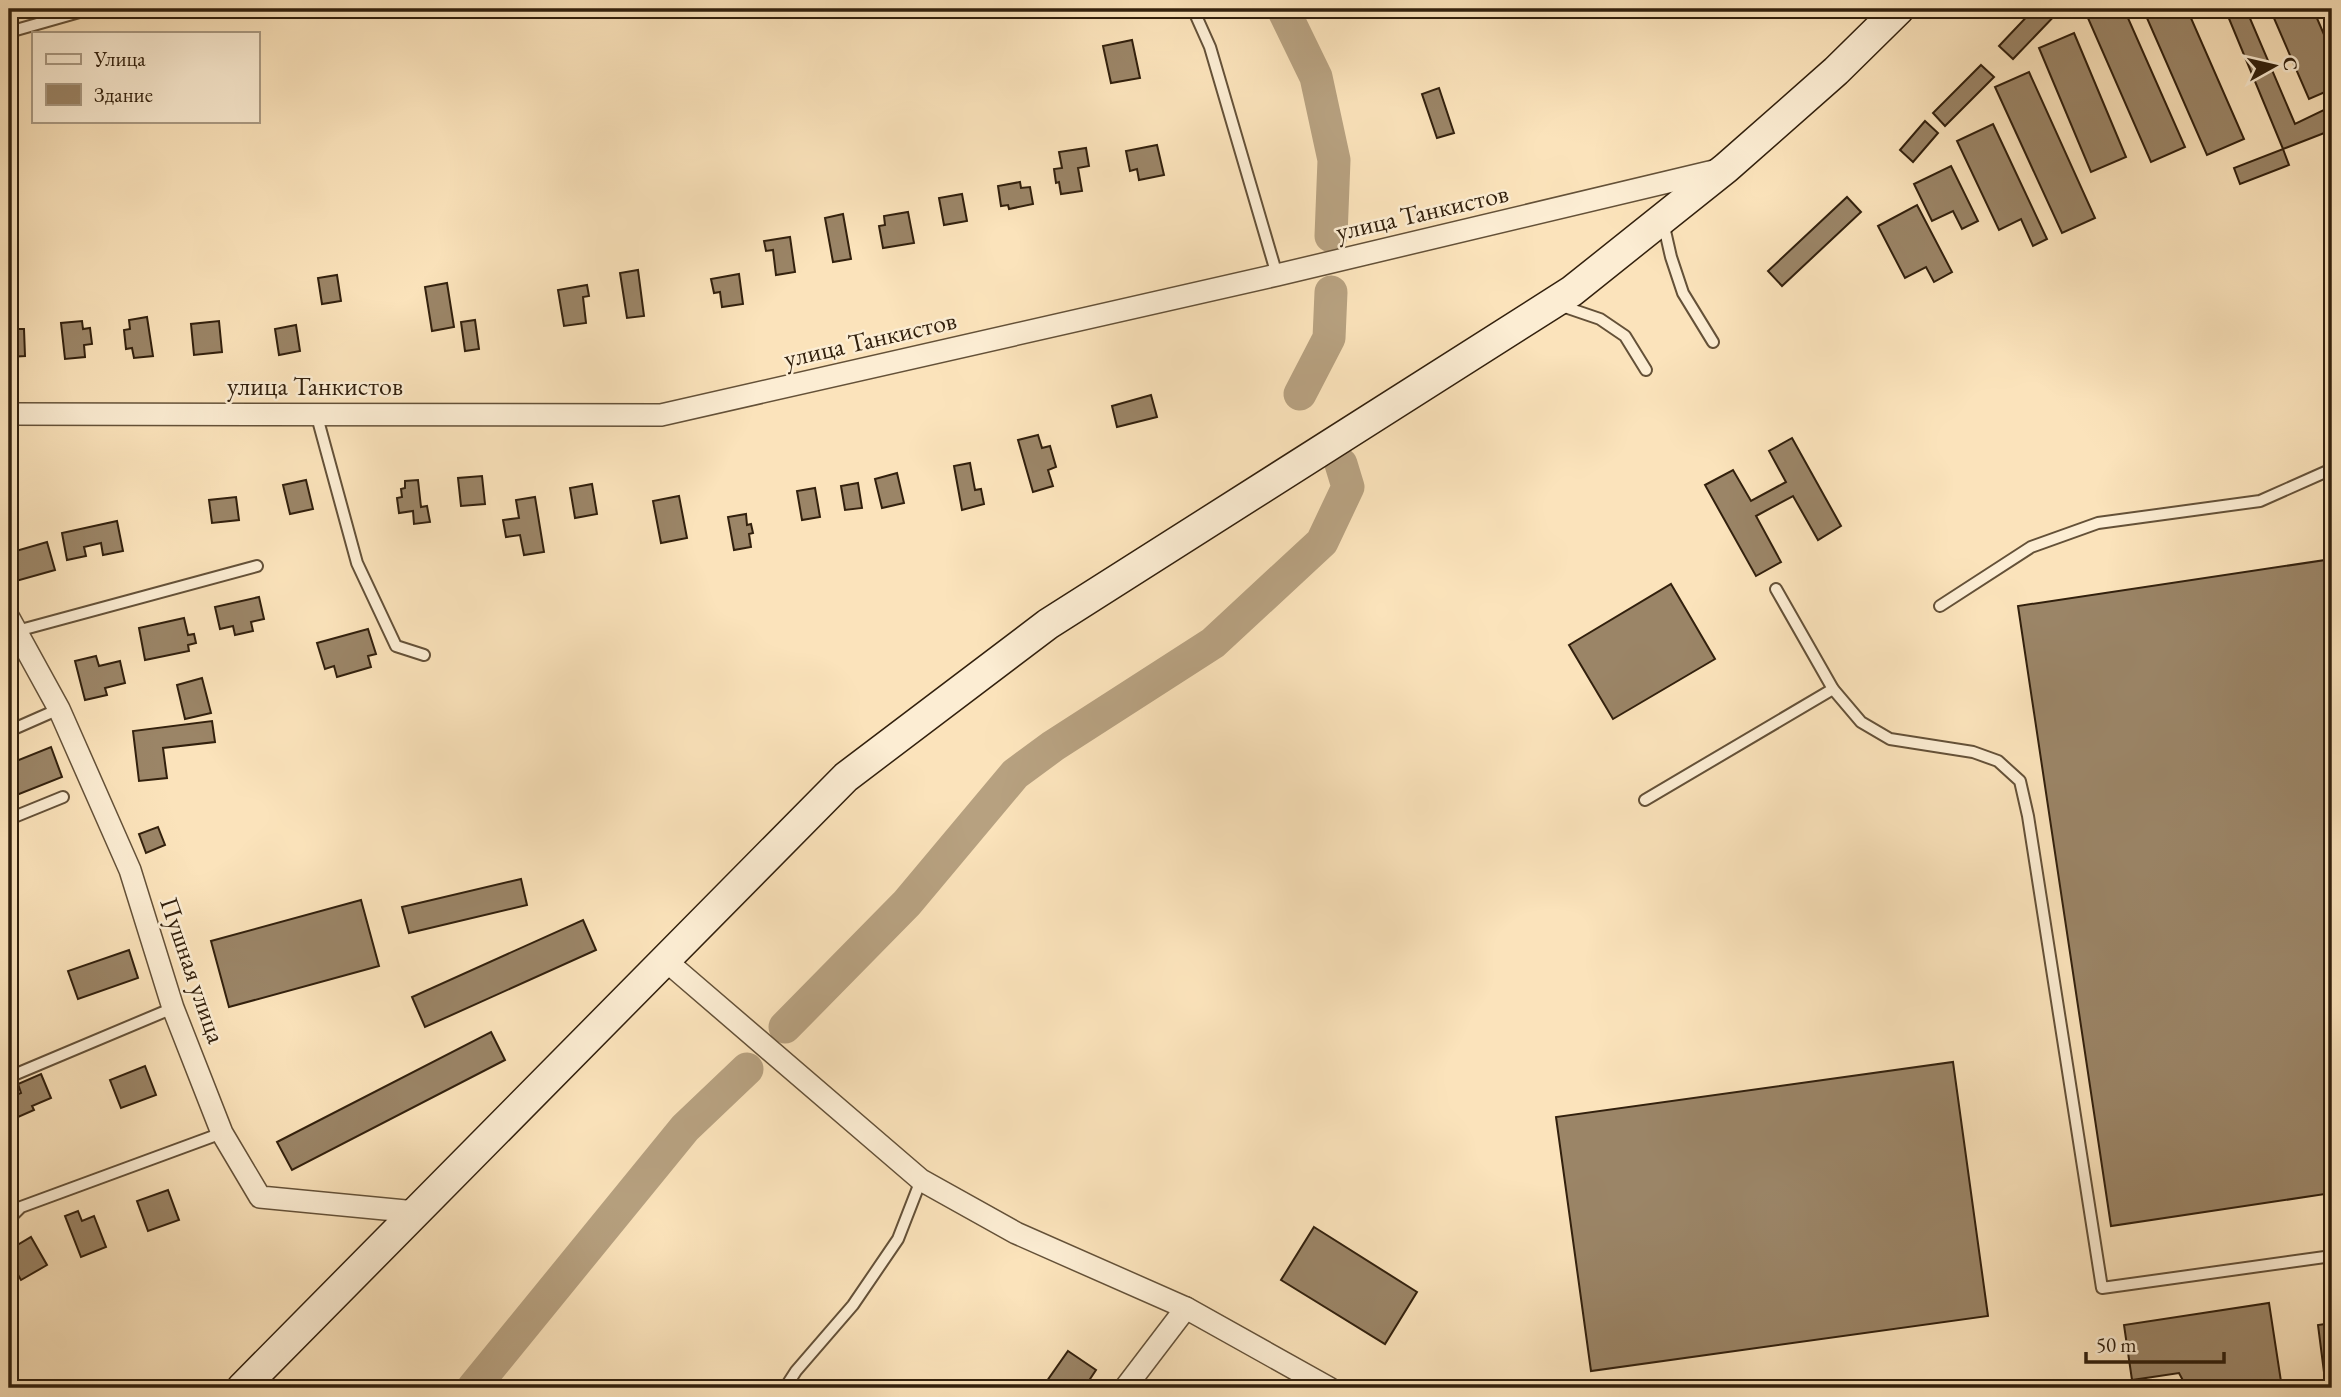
<svg xmlns="http://www.w3.org/2000/svg" width="2341" height="1397" font-family="'EB Garamond',serif">
	<rect width="100%" height="100%" fill="#fbe3bb"/>
	<filter id="stains"><feTurbulence type="fractalNoise" baseFrequency=".00286" numOctaves="4"/><feColorMatrix values="0 0 0 0 .2 0 0 0 0 .09 0 0 0 0 .02 0 0 0 .5 -.17"/></filter>
	<radialGradient id="worn" r=".72"><stop offset=".6" stop-color="#630" stop-opacity="0"/><stop offset="1" stop-color="#630" stop-opacity=".3"/></radialGradient>
	<g fill="none" stroke-linecap="round" stroke-linejoin="round">
		<g stroke="#b7a180" stroke-width="33">
			<polyline points="1283,9 1316,77 1334,160 1331,236"/>
			<polyline points="1300,394 1329,338 1331,292"/>
			<polyline points="785,1027 907,903 1015,774 1053,746 1213,643 1322,542 1348,487 1341,464"/>
			<polyline points="473,1388 685,1128 747,1069"/>
		</g>
	</g>
	<g fill="#9b8567" stroke="#32200d" stroke-width="2">
		<polygon points="2034,9 2061,9 2013,59 1999,46"/>
		<polygon points="2084,9 2124,9 2185,147 2151,162"/>
		<polygon points="2143,9 2187,9 2244,139 2207,155"/>
		<polygon points="2225,9 2246,9 2295,124 2332,106 2332,130 2283,149"/>
		<polygon points="2270,9 2313,9 2332,53 2332,89 2309,99"/>
		<polygon points="2074,33 2126,157 2091,172 2039,48"/>
		<polygon points="1132,40 1140,78 1111,83 1103,46"/>
		<polygon points="1981,65 1994,77 1945,126 1933,113"/>
		<polygon points="2029,72 2095,218 2062,233 1995,87"/>
		<polygon points="1439,88 1454,133 1437,138 1422,94"/>
		<polygon points="1925,121 1938,133 1913,162 1900,150"/>
		<polygon points="1993,124 2047,239 2033,246 2021,219 1999,230 1957,141"/>
		<polygon points="1157,145 1164,175 1139,180 1137,169 1130,171 1126,151"/>
		<polygon points="1086,148 1089,166 1078,168 1082,191 1061,194 1059,182 1056,183 1054,169 1062,168 1059,152"/>
		<polygon points="2283,149 2289,165 2240,184 2234,168"/>
		<polygon points="1951,166 1978,221 1962,229 1953,211 1932,221 1914,184"/>
		<polygon points="1020,182 1021,188 1030,187 1033,204 1009,209 1008,205 1001,206 998,186"/>
		<polygon points="962,194 967,221 944,225 939,198"/>
		<polygon points="1847,197 1861,212 1782,286 1768,271"/>
		<polygon points="1917,205 1952,272 1934,282 1926,267 1905,278 1878,226"/>
		<polygon points="908,212 914,243 883,248 879,226 885,225 884,216"/>
		<polygon points="843,214 851,259 833,262 825,218"/>
		<polygon points="790,237 795,272 776,275 773,250 766,251 764,241"/>
		<polygon points="638,270 644,316 627,318 620,273"/>
		<polygon points="739,274 743,304 722,307 720,292 714,293 711,279"/>
		<polygon points="337,275 341,301 322,304 318,278"/>
		<polygon points="447,283 454,327 432,331 425,287"/>
		<polygon points="587,285 589,296 583,297 586,323 564,326 558,290"/>
		<polygon points="147,317 153,356 134,358 132,348 126,349 124,330 130,329 129,320"/>
		<polygon points="475,320 479,349 465,351 461,322"/>
		<polygon points="82,321 83,329 90,328 92,344 84,345 85,357 65,359 61,323"/>
		<polygon points="219,321 222,352 194,355 191,324"/>
		<polygon points="296,325 300,351 279,355 275,329"/>
		<polygon points="9,329 24,329 25,356 9,357"/>
		<polygon points="1151,395 1157,417 1117,427 1112,406"/>
		<polygon points="1038,435 1042,448 1050,446 1056,467 1048,470 1053,486 1033,492 1018,440"/>
		<polygon points="1792,438 1841,526 1818,540 1793,496 1756,516 1781,562 1756,576 1705,485 1733,470 1751,501 1786,482 1769,451"/>
		<polygon points="970,463 975,490 981,489 984,504 962,510 954,466"/>
		<polygon points="897,473 904,503 882,508 875,479"/>
		<polygon points="482,476 485,504 461,506 458,478"/>
		<polygon points="306,480 313,509 290,514 283,485"/>
		<polygon points="418,480 421,507 427,506 430,522 414,524 413,511 399,513 397,498 402,497 401,489 405,488 405,481"/>
		<polygon points="858,483 862,508 845,510 841,486"/>
		<polygon points="592,484 597,514 575,518 570,488"/>
		<polygon points="815,488 820,517 802,520 797,491"/>
		<polygon points="679,496 687,538 661,543 653,501"/>
		<polygon points="236,497 239,520 212,523 209,500"/>
		<polygon points="535,497 544,552 524,555 520,535 506,537 503,520 519,518 516,500"/>
		<polygon points="746,514 747,525 751,524 753,533 749,534 751,547 734,550 728,517"/>
		<polygon points="117,521 123,551 103,555 101,543 84,547 86,556 67,560 62,533"/>
		<polygon points="47,542 55,570 9,583 9,553"/>
		<polygon points="2332,559 2332,1193 2111,1226 2018,606"/>
		<polygon points="1671,584 1715,659 1613,719 1569,645"/>
		<polygon points="259,597 264,619 251,622 253,631 235,635 233,626 220,629 215,607"/>
		<polygon points="184,618 188,635 194,634 196,643 188,645 189,651 145,660 139,628"/>
		<polygon points="368,629 376,654 368,656 371,667 337,677 334,666 325,669 317,643"/>
		<polygon points="96,656 99,666 120,661 125,683 105,688 107,695 85,700 75,661"/>
		<polygon points="202,678 211,713 185,719 177,685"/>
		<polygon points="212,721 215,742 163,748 167,778 139,781 133,731"/>
		<polygon points="51,747 62,777 9,798 9,764"/>
		<polygon points="158,827 165,845 146,853 139,834"/>
		<polygon points="521,879 527,905 409,933 402,907"/>
		<polygon points="361,900 379,966 229,1007 211,941"/>
		<polygon points="583,920 596,950 425,1027 412,997"/>
		<polygon points="129,950 138,978 78,999 68,971"/>
		<polygon points="491,1032 505,1060 292,1170 277,1142"/>
		<polygon points="1953,1062 1988,1316 1591,1371 1556,1117"/>
		<polygon points="145,1066 156,1095 121,1108 110,1080"/>
		<polygon points="41,1074 51,1098 32,1106 34,1110 9,1121 9,1098 21,1093 18,1084"/>
		<polygon points="168,1190 179,1220 148,1231 137,1201"/>
		<polygon points="78,1211 82,1221 94,1216 106,1247 81,1257 65,1216"/>
		<polygon points="1314,1227 1417,1292 1385,1344 1281,1280"/>
		<polygon points="31,1237 47,1265 21,1280 9,1259 9,1250"/>
		<polygon points="2269,1303 2282,1388 2187,1388 2179,1373 2132,1380 2124,1325"/>
		<polygon points="2332,1323 2332,1388 2326,1388 2318,1325"/>
		<polygon points="1068,1351 1096,1370 1084,1388 1042,1388"/>
	</g>
	<g fill="none" stroke-linecap="round" stroke-linejoin="round">
		<defs>
			<g id="lane">
				<polyline points="1193,9 1210,47 1277,275"/>
				<polyline points="9,32 90,9"/>
				<polyline points="1663,222 1671,257 1683,293 1713,342"/>
				<polyline points="1559,305 1600,319 1625,336 1646,370"/>
				<polyline points="316,413 357,563 396,646 424,655"/>
				<polyline points="1776,589 1833,689 1861,722 1890,739 1973,752 1998,761 2020,781 2028,816 2102,1288 2332,1256"/>
				<polyline points="1940,606 2031,547 2098,523 2260,501 2332,469"/>
				<polyline points="17,631 257,566"/>
				<polyline points="9,731 59,709"/>
				<polyline points="1645,800 1833,689"/>
				<polyline points="9,819 63,797"/>
				<polyline points="9,1077 173,1008"/>
				<polyline points="9,1219 21,1207 222,1133"/>
				<polyline points="785,1388 796,1371 853,1305 898,1239 921,1180"/>
			</g>
			<g id="street">
				<polyline points="9,414 661,415 1277,275 1718,170"/>
				<polyline points="9,618 59,709 130,870 173,1008 222,1133 260,1197 416,1212"/>
				<polyline points="665,960 921,1180 1016,1233 1186,1308 1329,1388"/>
				<polyline points="1125,1388 1186,1308"/>
			</g>
			<polyline id="secondary" points="242,1388 846,777 1048,624 1572,291 1726,168 1836,71 1899,9"/>
		</defs>
		<use href="#lane" stroke="#645138" stroke-width="14"/>
		<use href="#street" stroke="#645138" stroke-width="24"/>
		<use href="#secondary" stroke="#32200d" stroke-width="33"/>
		<use href="#lane" stroke="#fcedd3" stroke-width="10"/>
		<use href="#street" stroke="#fcedd3" stroke-width="21"/>
		<use href="#secondary" stroke="#fcedd3" stroke-width="30"/>
	</g>
	<g text-anchor="middle" dominant-baseline="central" stroke-width="5" stroke-linejoin="round" paint-order="stroke">
		<g font-size="26" fill="#32200d" stroke="#fcedd3">
			<text transform="translate(1422 212) rotate(-13)">улица Танкистов</text>
			<text transform="translate(870 339) rotate(-13)">улица Танкистов</text>
			<text x="315" y="386">улица Танкистов</text>
			<text transform="translate(193 970) rotate(71)">Пушная улица</text>
		</g>
	</g>
	<rect width="2341" height="1397" fill="none" stroke="#fbe3bb" stroke-width="35"/>
	<rect x="10" y="10" width="2320" height="1376" fill="none" stroke="#32200d" stroke-width="3.5"/>
	<rect x="18" y="18" width="2306" height="1362" fill="none" stroke="#32200d" stroke-width="2"/>
	<rect x="32" y="32" width="228" height="91" fill="#fcedd3" stroke="#ab9b84" stroke-width="2"/>
	<rect x="46" y="54" width="35" height="10" fill="#fcedd3" stroke="#ab9b84" stroke-width="2"/>
	<text x="94" y="66" font-size="21" fill="#32200d">Улица</text>
	<rect x="46" y="84" width="35" height="21" fill="#9b8567" stroke="#ab9b84" stroke-width="2"/>
	<text x="94" y="102" font-size="21" fill="#32200d">Здание</text>
	<g transform="translate(2274 66) rotate(82)" stroke="#fcedd3" stroke-width="5" paint-order="stroke">
	<path d="M0-5L12 26L0 18L-12 26Z" fill="#32200d"/>
	<text y="-10" font-size="19" font-weight="bold" text-anchor="middle" fill="#32200d">С</text>
	</g>
	<path d="M2086 1352v10h138v-10" fill="none" stroke="#32200d" stroke-width="3.5"/>
	<text x="2096" y="1352" font-size="21" fill="#32200d" stroke="#fcedd3" stroke-width="5" paint-order="stroke">50 m</text>
	<rect width="100%" height="100%" filter="url(#stains)"/>
	<rect width="100%" height="100%" fill="url(#worn)"/>
</svg>
